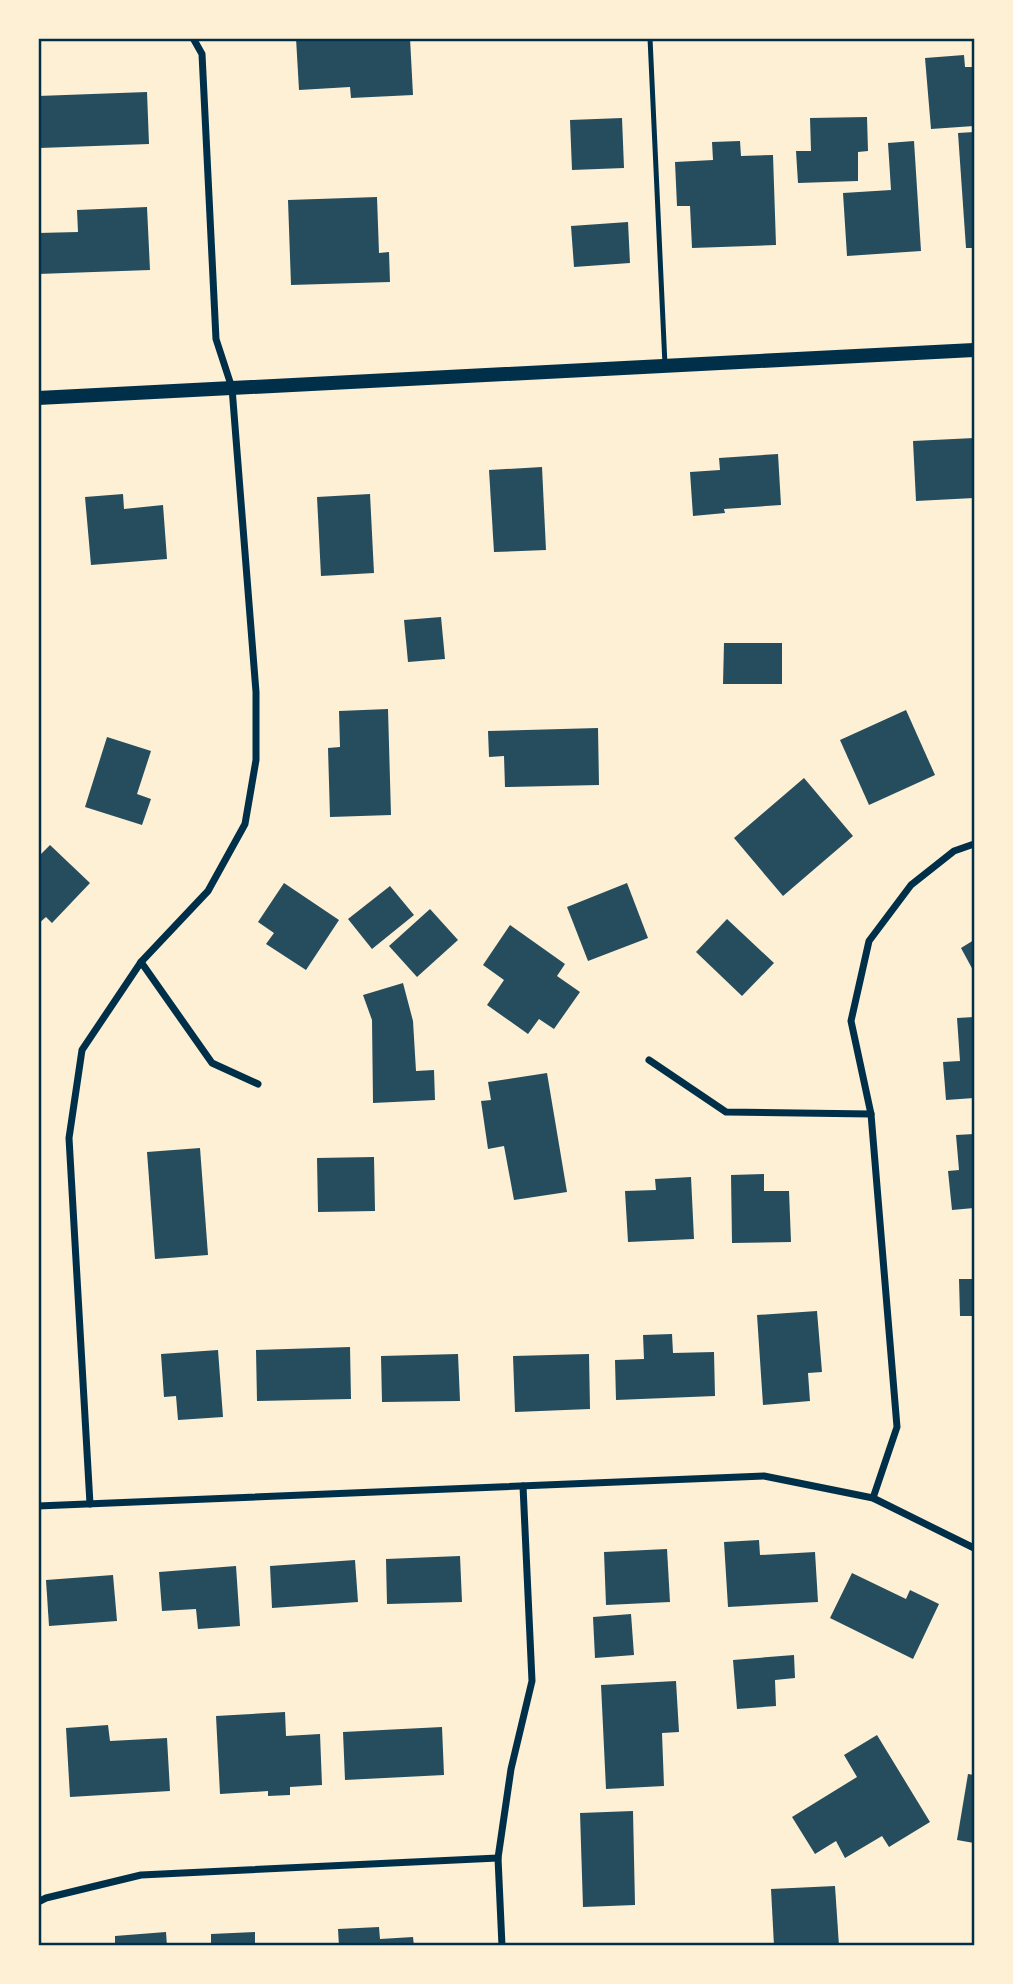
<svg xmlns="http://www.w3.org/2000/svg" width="1013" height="1984" font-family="'PT Sans Narrow',sans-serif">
	<rect width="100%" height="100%" fill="#fdf0d5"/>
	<g fill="#264d5e">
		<polygon points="296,38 410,38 413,95 351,98 350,87 299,90"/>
		<polygon points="964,55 965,67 974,67 974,126 931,129 925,58"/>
		<polygon points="147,92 149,144 40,148 38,96"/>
		<polygon points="867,117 868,151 858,152 858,181 798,183 796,151 811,151 810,118"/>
		<polygon points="622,118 624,168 572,170 570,120"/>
		<polygon points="974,132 974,248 966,248 958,133"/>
		<polygon points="740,141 741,156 773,155 776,245 692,248 690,206 677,206 675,162 713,160 712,142"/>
		<polygon points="914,141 921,251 847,256 843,193 891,190 888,143"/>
		<polygon points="377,197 379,253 389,252 390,282 291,285 288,200"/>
		<polygon points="147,207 150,270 38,274 38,233 78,232 77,210"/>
		<polygon points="628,222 630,263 574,267 571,226"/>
		<polygon points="974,438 974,498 916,501 913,441"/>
		<polygon points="778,454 781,505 724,509 725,513 693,516 690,472 720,470 719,458"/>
		<polygon points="542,467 546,550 494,552 489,470"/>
		<polygon points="123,494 124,509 163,505 167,559 91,565 85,497"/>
		<polygon points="370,494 374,573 321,576 317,497"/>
		<polygon points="441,617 445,659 408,662 404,620"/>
		<polygon points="724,643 782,643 782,684 723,684"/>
		<polygon points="388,709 391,815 330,817 328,748 340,747 339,711"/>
		<polygon points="906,710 935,775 869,805 840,740"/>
		<polygon points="598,728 599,785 505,787 504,756 489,757 488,731"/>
		<polygon points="107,737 151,751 137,794 151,799 142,825 85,807"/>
		<polygon points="804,778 853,836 783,896 734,838"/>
		<polygon points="50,845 90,883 52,923 46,917 38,924 38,857"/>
		<polygon points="284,883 339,920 306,970 266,944 274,933 258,922"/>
		<polygon points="627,883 648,938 588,961 567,907"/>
		<polygon points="390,886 414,915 372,949 348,919"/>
		<polygon points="430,909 458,940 417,977 389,946"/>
		<polygon points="727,919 774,963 742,996 696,952"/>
		<polygon points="510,925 565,964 557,976 580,992 554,1029 539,1019 528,1034 487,1005 504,980 483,965"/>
		<polygon points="974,940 974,972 961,948"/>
		<polygon points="403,983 413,1021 416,1071 434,1070 435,1100 373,1103 372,1020 363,995"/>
		<polygon points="974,1017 974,1098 946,1100 943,1062 960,1061 957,1018"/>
		<polygon points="547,1073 567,1192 514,1200 504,1146 488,1149 481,1101 491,1100 488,1082"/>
		<polygon points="974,1134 974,1208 952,1210 948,1171 959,1170 956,1135"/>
		<polygon points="200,1148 208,1255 155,1259 147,1152"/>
		<polygon points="374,1157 375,1211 318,1212 317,1158"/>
		<polygon points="764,1174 764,1191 789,1191 791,1242 732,1243 731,1175"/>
		<polygon points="691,1177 694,1239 628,1242 625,1191 656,1190 655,1179"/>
		<polygon points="959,1279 974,1279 974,1316 960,1316"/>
		<polygon points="817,1311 822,1372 808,1373 810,1401 763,1405 757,1315"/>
		<polygon points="672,1334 673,1353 714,1352 715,1396 616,1400 615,1360 644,1359 643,1335"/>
		<polygon points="350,1347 351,1399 257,1401 256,1350"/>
		<polygon points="218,1350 223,1417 178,1420 176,1396 164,1397 161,1354"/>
		<polygon points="458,1354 460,1401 382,1402 381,1356"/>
		<polygon points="589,1354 590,1409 515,1412 513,1356"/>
		<polygon points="759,1540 760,1555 815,1552 818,1602 728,1607 724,1542"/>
		<polygon points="667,1549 670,1602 606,1605 604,1552"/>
		<polygon points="460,1556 462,1602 387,1604 386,1559"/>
		<polygon points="355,1560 358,1602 272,1608 270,1566"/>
		<polygon points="236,1566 240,1626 198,1629 196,1609 162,1611 159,1572"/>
		<polygon points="852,1573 906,1599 910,1590 939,1604 913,1659 830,1618"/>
		<polygon points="113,1575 117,1621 49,1626 46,1580"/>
		<polygon points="631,1614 634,1655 595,1658 593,1617"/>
		<polygon points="794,1655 795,1678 775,1680 776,1706 737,1709 733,1660"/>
		<polygon points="676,1681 679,1732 662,1733 664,1786 606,1789 601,1685"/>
		<polygon points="285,1712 286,1736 320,1734 322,1785 290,1787 290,1795 268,1796 268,1791 220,1794 216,1716"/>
		<polygon points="108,1725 110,1741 167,1738 170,1791 70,1797 66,1728"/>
		<polygon points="442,1727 444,1775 345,1780 343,1732"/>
		<polygon points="877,1735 930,1822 889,1847 882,1836 845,1858 836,1841 815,1854 792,1817 857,1777 844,1755"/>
		<polygon points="968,1774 974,1775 974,1843 957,1840"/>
		<polygon points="633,1811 635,1905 583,1907 580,1813"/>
		<polygon points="835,1886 839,1946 774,1946 771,1889"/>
		<polygon points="379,1927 380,1939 413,1937 414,1946 339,1946 338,1929"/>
		<polygon points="166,1932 167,1946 115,1946 115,1936"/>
		<polygon points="255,1932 255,1946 211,1946 211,1934"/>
	</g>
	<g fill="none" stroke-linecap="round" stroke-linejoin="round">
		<polyline stroke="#003049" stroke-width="5" points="650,38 665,365"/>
		<g stroke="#003049" stroke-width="7">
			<polyline points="141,962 212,1063 258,1084"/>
			<polyline points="649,1060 726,1112 871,1114"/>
			<polyline points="873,1498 897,1427 871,1114 851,1021 869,941 911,885 954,851 974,844"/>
			<polyline points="90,1504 69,1138 82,1050 141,962 208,891 245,824 256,760 256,692 232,388 216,339 202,54 193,38"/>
			<polyline points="38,1506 764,1476 873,1498 974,1548"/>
			<polyline points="38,1902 46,1898 141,1875 498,1858"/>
			<polyline points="502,1946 498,1858 511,1769 532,1681 523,1486"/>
		</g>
		<polyline stroke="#003049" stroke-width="14" points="38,398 974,350"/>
	</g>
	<rect width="1013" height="1984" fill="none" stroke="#fdf0d5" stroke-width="80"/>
	<rect x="40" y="40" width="933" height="1904" fill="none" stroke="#003049" stroke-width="2.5"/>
</svg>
